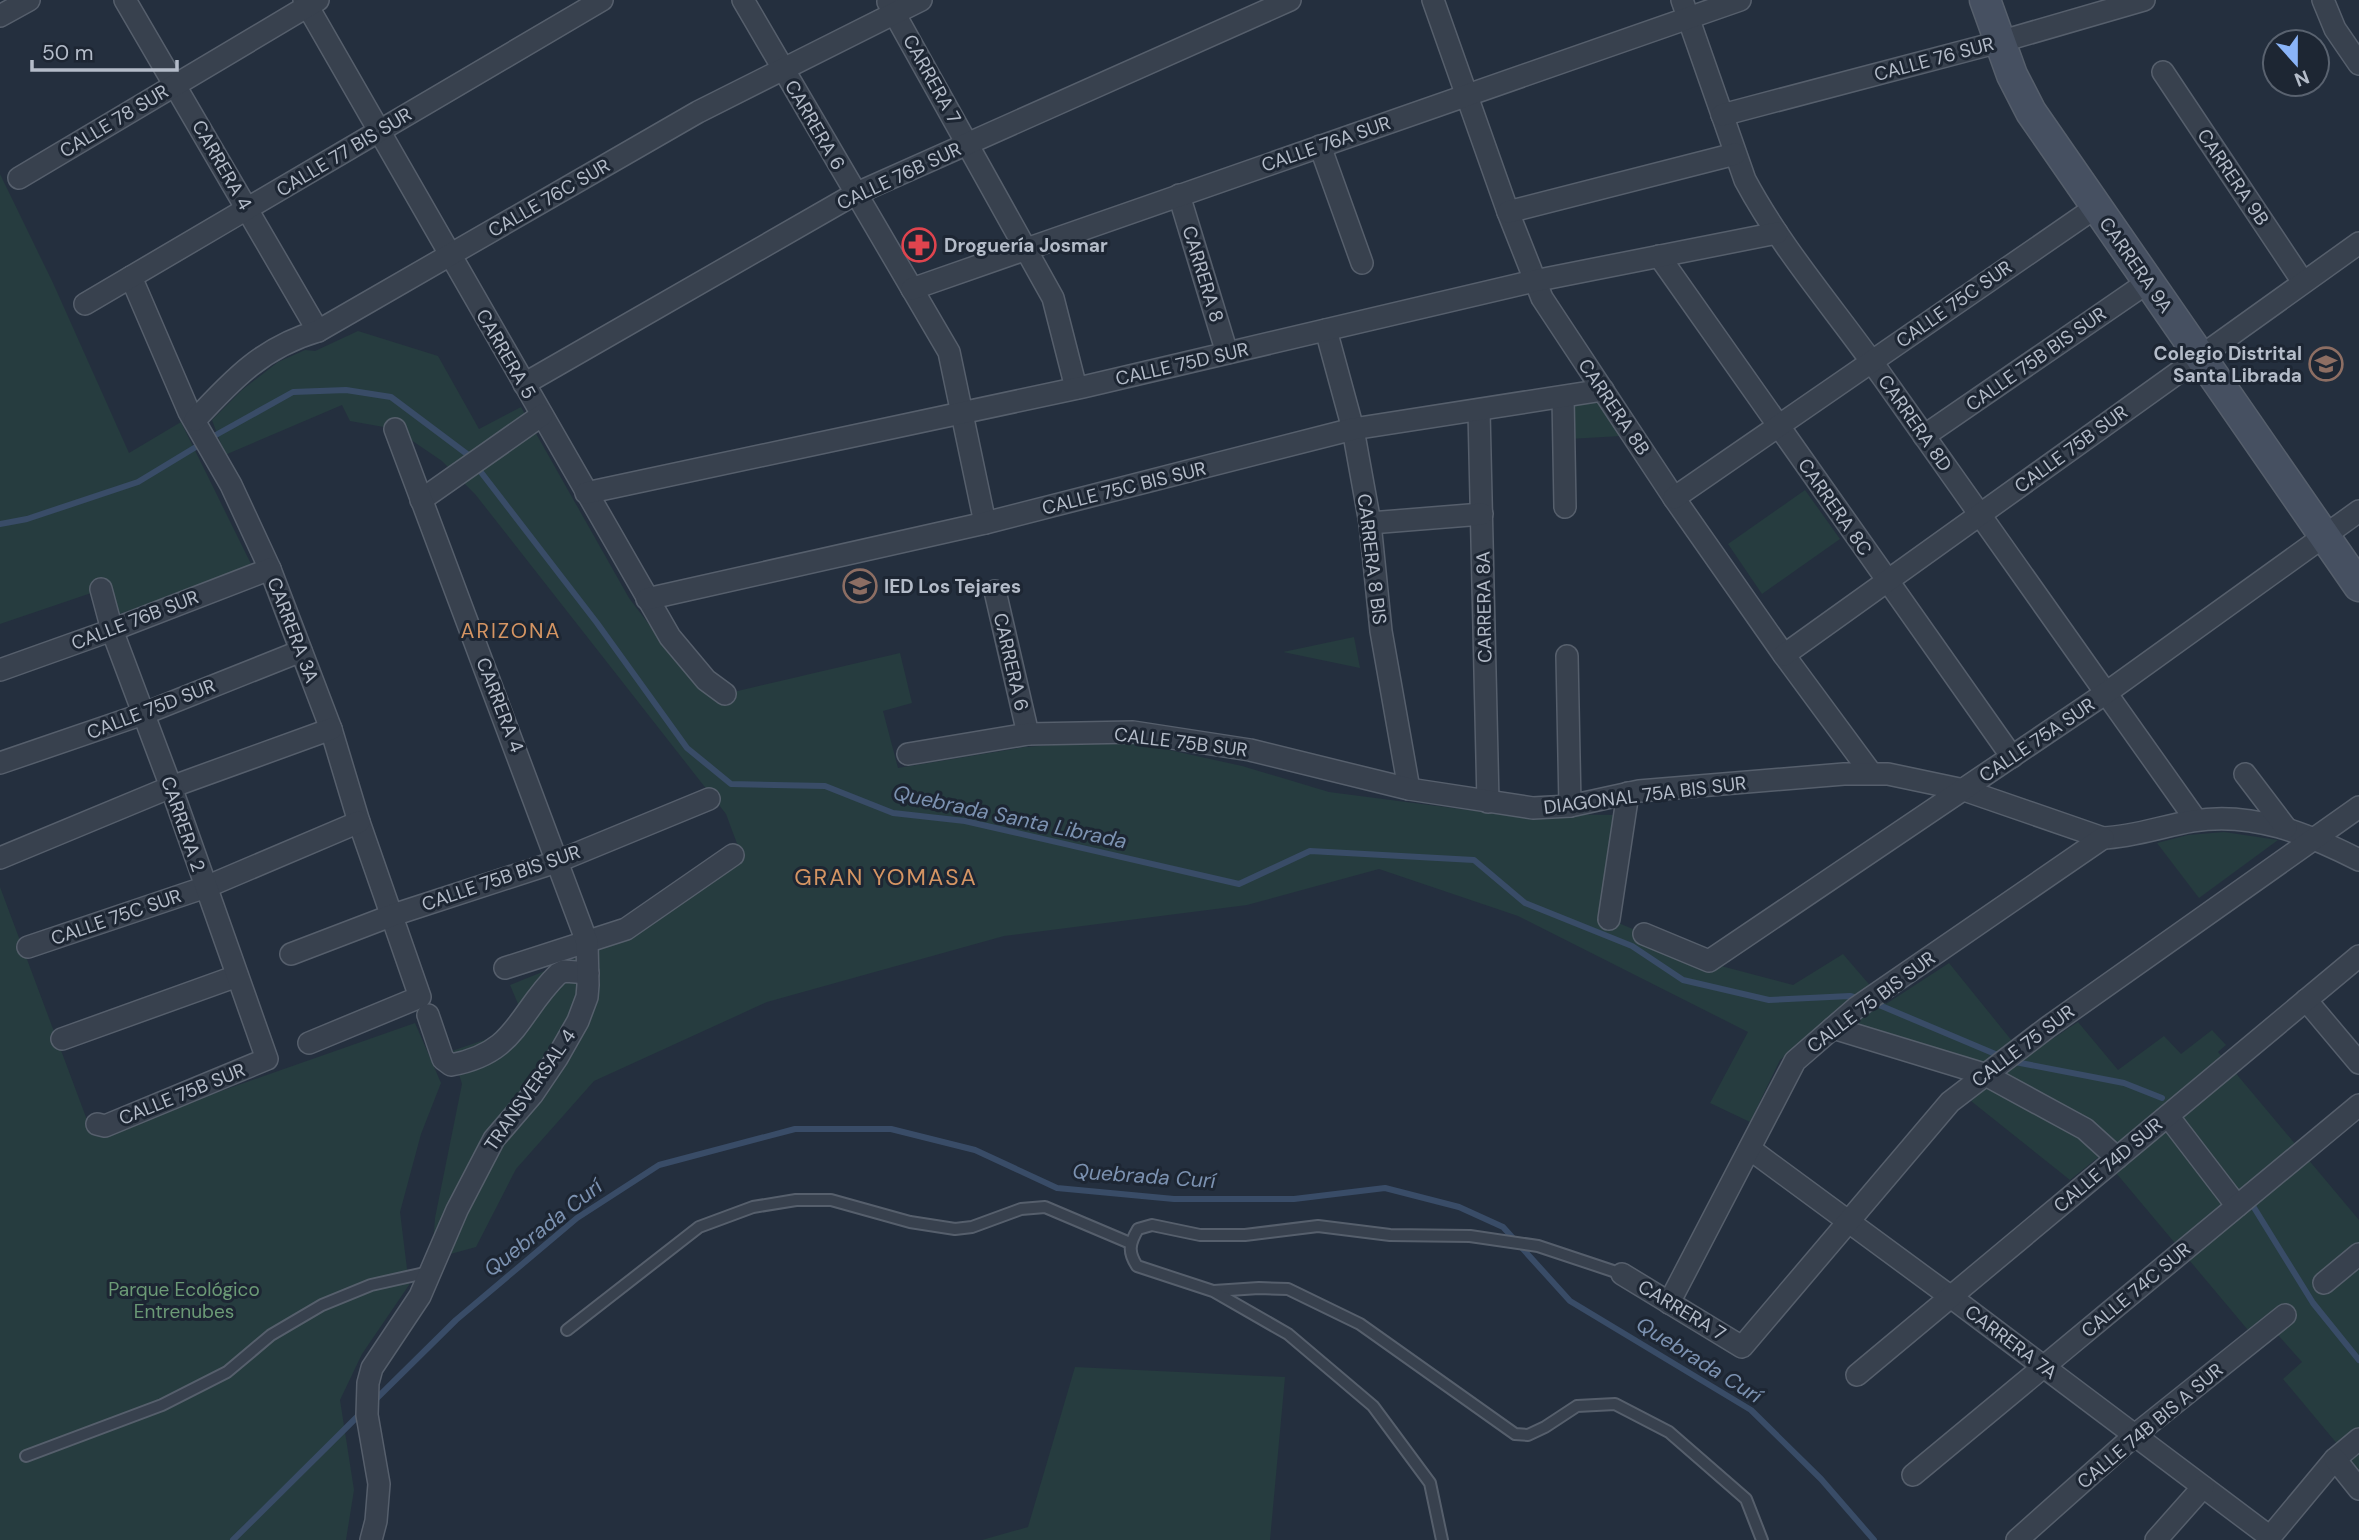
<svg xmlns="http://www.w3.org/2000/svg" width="2359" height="1540" font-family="'DM Sans',sans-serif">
	<rect width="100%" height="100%" fill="#242f3e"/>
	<g fill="#263c3f">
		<polygon points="0,174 53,283 129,453 181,422 252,566 114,616 103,589 0,624"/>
		<polygon points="358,331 438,356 479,429 521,407 629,598 679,664 705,690 730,704 725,694 900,653 912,703 883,711 898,768 1025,747 1106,741 1151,746 1242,766 1329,792 1499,814 1625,815 1609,919 1721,966 1793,985 1843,954 1886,1004 1949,963 2025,1057 2078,1022 2118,1070 2164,1036 2181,1054 2212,1030 2226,1045 2218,1052 2359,1220 2359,1470 2283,1379 2302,1362 2278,1335 2263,1348 2101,1155 2070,1180 1971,1101 2004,1074 1980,1062 1832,1016 1780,1060 1750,1122 1710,1103 1748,1032 1518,916 1379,869 1247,905 1004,936 767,1002 594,1081 516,1169 476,1247 432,1259 435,1218 462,1084 452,1051 527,1025 510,985 629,937 742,857 726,814 475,494 442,461 395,429 350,421 342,405 225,455 212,420 242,390 278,362 305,350 315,351"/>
		<polygon points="1599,398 1621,436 1569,439 1568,404"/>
		<polygon points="1805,490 1840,539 1762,594 1728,544"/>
		<polygon points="1354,637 1360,668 1283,652"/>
		<polygon points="2224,832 2278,840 2199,898 2157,843 2188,835"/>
		<polygon points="0,887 93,1136 415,1023 441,1083 421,1134 400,1212 409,1285 362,1354 340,1400 354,1490 346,1540 0,1540"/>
		<polygon points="1075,1367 1285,1377 1270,1540 982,1540 1028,1527"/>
	</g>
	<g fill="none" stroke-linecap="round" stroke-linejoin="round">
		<g stroke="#394c67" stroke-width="6">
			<polyline points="0,524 27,519 138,482 214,436 293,392 346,390 391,397 467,454 597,623 687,748 731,784 825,786 893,813 965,821 1239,884 1310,851 1474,860 1525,903 1632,946 1683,980 1769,1000 1850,996 1861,999"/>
			<polyline points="1872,1002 2000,1056"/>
			<polyline points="2010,1061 2124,1083 2162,1098"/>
			<polyline points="2253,1206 2313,1303 2359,1360"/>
			<polyline points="374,1401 456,1320 577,1218 659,1165 795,1129 891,1129 975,1150 1057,1188 1174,1199 1294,1199 1385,1188 1459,1207 1503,1227 1570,1301 1751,1410 1821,1479 1874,1540"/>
			<polyline points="233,1540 361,1413"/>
		</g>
		<defs>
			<g id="lane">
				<polyline points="1214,1291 1259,1288 1288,1289 1360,1324 1515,1434 1528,1435 1545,1427 1577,1406 1615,1404 1669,1432 1746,1499 1762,1540"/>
				<polyline points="567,1330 699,1227 753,1207 796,1200 831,1200 910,1222 955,1229 972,1227 1021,1209 1045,1207 1130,1243"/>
				<polyline points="26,1456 162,1405 227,1372 271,1335 322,1305 371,1285 429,1272"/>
				<path d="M1442,1540L1430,1483L1373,1406L1288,1334L1213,1291L1137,1266C1128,1252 1129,1244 1138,1229L1152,1225L1200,1235H1245L1318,1226L1390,1235L1470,1236L1538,1246L1622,1274"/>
			</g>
			<g id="street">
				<polyline points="125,0 318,331"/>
				<polyline points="304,0 670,637 706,680 725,694"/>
				<polyline points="743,0 949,352 985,523"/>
				<polyline points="1433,0 1508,212 1542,298 1674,498 1784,655 1871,773"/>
				<path d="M1682,0L1745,180C1783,251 1838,313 1884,379C1988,527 2092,673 2196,820"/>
				<polyline points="2323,0 2335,29 2359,64"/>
				<polyline points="888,2 1053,298 1076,388"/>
				<polyline points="0,16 29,0"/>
				<polyline points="2163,72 2303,282"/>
				<polyline points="1722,115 1999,42 2144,0"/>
				<polyline points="1320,146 1362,263"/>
				<polyline points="19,178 318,0"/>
				<polyline points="1179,195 1227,353"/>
				<polyline points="1508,212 1735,154"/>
				<polyline points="1659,256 2012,757"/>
				<polyline points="131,277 189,412 231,485 270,569 331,729 359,822 420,997 309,1043"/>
				<polyline points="912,289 1740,0"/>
				<polyline points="85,304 602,0"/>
				<polyline points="1326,330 1353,429 1370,523 1381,631 1409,789"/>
				<polyline points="524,384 855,194 1290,0"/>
				<polyline points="1563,397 1565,507"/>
				<polyline points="1479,411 1488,802"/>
				<path d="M195,420C233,379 263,347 318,331L698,112L921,0"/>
				<polyline points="1924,436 2148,282"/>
				<polyline points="586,493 1083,387 1534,281 1777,233"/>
				<polyline points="1674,498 2096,207"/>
				<polyline points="421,500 542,415"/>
				<polyline points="1370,523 1482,514"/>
				<polyline points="995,591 1028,734"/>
				<polyline points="647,599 985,523 1353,429 1603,390"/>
				<polyline points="1784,655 2359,243"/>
				<polyline points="1567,656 1570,806"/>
				<polyline points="0,670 112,630 270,569"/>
				<path d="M908,754L1028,734L1133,732L1250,750L1409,789L1533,808L1570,806L1639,791L1844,774H1888L1964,790L2103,838C2133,837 2163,826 2193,821C2252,811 2308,834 2359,860"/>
				<polyline points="0,763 143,714 301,651"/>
				<polyline points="2245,774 2286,828"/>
				<polyline points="0,858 171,787 331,729"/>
				<polyline points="1609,919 1628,793"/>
				<polyline points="1644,934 1709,961 2106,693 2359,511"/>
				<polyline points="28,947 206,887 359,822"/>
				<polyline points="291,954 393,915 556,862 709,799"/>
				<polyline points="505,968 626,929 733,855"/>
				<polyline points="2306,1000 2359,1063"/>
				<path d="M428,1015L443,1059L451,1065C517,1053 517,1014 558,974L564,971L588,973"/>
				<polyline points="1833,1028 1984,1074 2085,1129 2117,1158"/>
				<polyline points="62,1039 237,976"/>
				<polyline points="2168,1116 2237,1206"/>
				<polyline points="97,1124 105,1126 267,1059 171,787 112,630 101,589"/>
				<polyline points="1750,1149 1951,1297 2270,1537 2335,1459 2359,1439"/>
				<polyline points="1622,1274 1742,1347 1950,1102 2048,1027 2359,807"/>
				<polyline points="2324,1283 2359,1254"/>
				<polyline points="1669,1303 1795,1061 1856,1008 2103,838"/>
				<polyline points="1857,1375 2359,956"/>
				<polyline points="2335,1459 2359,1489"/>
				<polyline points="1913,1475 2359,1105"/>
				<polyline points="371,1540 376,1521 379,1484 367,1415 368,1383 372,1368 420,1296 457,1210 494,1139 532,1095 557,1058 578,1021 587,997 588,985 587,942 395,429"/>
				<polyline points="2017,1540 2135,1435 2285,1315"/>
				<polyline points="2156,1540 2203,1487"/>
			</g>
			<polyline id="secondary" points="1985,0 2012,75 2031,112 2359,586"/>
		</defs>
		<use href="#lane" stroke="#565f6c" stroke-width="14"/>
		<use href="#street" stroke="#565f6c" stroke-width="24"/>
		<use href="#secondary" stroke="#565f6c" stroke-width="33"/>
		<use href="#lane" stroke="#38414e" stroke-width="10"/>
		<use href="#street" stroke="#38414e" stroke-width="21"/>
		<use href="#secondary" stroke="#465061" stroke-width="30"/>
	</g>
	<defs>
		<symbol id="pharmacy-ring" viewBox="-11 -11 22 22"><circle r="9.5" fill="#1d2633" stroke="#e0444e" stroke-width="1.5"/><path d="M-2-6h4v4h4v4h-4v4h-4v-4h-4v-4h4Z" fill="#e0444e"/></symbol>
		<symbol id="school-ring" viewBox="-11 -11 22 22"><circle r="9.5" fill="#1d2633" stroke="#8d6e63" stroke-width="1.5"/><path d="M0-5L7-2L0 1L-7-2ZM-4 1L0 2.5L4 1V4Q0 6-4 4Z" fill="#8d6e63"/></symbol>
	</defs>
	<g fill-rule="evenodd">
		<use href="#pharmacy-ring" x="900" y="226" width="38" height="38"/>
		<use href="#school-ring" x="2307" y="345" width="38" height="38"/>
		<use href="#school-ring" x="841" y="567" width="38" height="38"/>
	</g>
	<g text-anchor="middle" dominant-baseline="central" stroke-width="6" stroke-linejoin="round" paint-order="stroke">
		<g font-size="19" fill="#b4bcc9" stroke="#1d2633">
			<text transform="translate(1934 59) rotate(-15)">CALLE 76 SUR</text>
			<text transform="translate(932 79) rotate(61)">CARRERA 7</text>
			<text transform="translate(114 121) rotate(-31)">CALLE 78 SUR</text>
			<text transform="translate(815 125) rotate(60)">CARRERA 6</text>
			<text transform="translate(1326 144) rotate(-19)">CALLE 76A SUR</text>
			<text transform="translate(344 152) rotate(-31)">CALLE 77 BIS SUR</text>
			<text transform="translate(222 165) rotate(60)">CARRERA 4</text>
			<text transform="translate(899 176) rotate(-25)">CALLE 76B SUR</text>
			<text transform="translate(2233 177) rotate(56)">CARRERA 9B</text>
			<text transform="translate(549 198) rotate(-30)">CALLE 76C SUR</text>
			<text transform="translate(2136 265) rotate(55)">CARRERA 9A</text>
			<text transform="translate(1203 274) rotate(73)">CARRERA 8</text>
			<text transform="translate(1954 304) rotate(-35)">CALLE 75C SUR</text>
			<text transform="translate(506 354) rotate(60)">CARRERA 5</text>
			<text transform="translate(2036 359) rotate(-35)">CALLE 75B BIS SUR</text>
			<text transform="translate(1182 364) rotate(-13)">CALLE 75D SUR</text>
			<text transform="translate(1614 407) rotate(56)">CARRERA 8B</text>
			<text transform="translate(1915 423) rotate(55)">CARRERA 8D</text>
			<text transform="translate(2071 449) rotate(-36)">CALLE 75B SUR</text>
			<text transform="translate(1124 488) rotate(-14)">CALLE 75C BIS SUR</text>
			<text transform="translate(1835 507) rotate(55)">CARRERA 8C</text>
			<text transform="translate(1372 559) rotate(83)">CARRERA 8 BIS</text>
			<text transform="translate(1484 607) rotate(-91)">CARRERA 8A</text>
			<text transform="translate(135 620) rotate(-21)">CALLE 76B SUR</text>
			<text transform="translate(293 630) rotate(69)">CARRERA 3A</text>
			<text transform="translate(1011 662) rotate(77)">CARRERA 6</text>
			<text transform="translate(500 705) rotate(69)">CARRERA 4</text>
			<text transform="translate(151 709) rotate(-21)">CALLE 75D SUR</text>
			<text transform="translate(2037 740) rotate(-34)">CALLE 75A SUR</text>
			<text transform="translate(1181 742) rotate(7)">CALLE 75B SUR</text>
			<text transform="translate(1645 795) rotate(-7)">DIAGONAL 75A BIS SUR</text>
			<text transform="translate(183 824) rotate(71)">CARRERA 2</text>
			<text transform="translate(501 878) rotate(-19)">CALLE 75B BIS SUR</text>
			<text transform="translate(116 917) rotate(-19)">CALLE 75C SUR</text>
			<text transform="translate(1871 1002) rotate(-37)">CALLE 75 BIS SUR</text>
			<text transform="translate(2023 1046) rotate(-37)">CALLE 75 SUR</text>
			<text transform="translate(530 1090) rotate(-55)">TRANSVERSAL 4</text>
			<text transform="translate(182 1094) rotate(-22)">CALLE 75B SUR</text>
			<text transform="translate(2108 1165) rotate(-40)">CALLE 74D SUR</text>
			<text transform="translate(2136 1290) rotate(-40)">CALLE 74C SUR</text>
			<text transform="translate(1682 1310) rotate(31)">CARRERA 7</text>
			<text transform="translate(2011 1342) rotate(37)">CARRERA 7A</text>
			<text transform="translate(2150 1426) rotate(-40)">CALLE 74B BIS A SUR</text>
		</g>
		<g font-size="19" font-weight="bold" fill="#b4bcc9" stroke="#1d2633" text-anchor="start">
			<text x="944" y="245">Droguería Josmar</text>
			<text x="2302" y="353" text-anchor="end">Colegio Distrital<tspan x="2302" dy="22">Santa Librada</tspan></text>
			<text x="884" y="586">IED Los Tejares</text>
		</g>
		<g font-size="19" fill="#6b9a76" stroke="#1d2633">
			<text x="184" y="1289">Parque Ecológico<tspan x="184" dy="22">Entrenubes</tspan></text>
		</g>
		<g font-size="21" letter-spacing="2" fill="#d59563" stroke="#1d2633">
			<text x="511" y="631">ARIZONA</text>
		</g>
		<g font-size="21" font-style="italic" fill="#7c92b1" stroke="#1d2633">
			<text transform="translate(1010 817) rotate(12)">Quebrada Santa Librada</text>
			<text transform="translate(1144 1176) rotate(4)">Quebrada Curí</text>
			<text transform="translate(543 1228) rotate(-38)">Quebrada Curí</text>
			<text transform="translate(1699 1360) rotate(32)">Quebrada Curí</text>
		</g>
		<g font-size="23" letter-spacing="2" fill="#d59563" stroke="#1d2633">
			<text x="886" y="877">GRAN YOMASA</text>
		</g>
	</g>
	<g transform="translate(2296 63) rotate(159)"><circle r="33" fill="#1d2633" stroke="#59626f" stroke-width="2"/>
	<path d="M0-5L12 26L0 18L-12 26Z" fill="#8ab4f8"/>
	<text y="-10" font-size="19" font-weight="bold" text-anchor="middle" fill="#b4bcc9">N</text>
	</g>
	<path d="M32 60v10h145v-10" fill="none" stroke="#b4bcc9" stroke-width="3.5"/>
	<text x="42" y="60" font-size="21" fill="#b4bcc9" stroke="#1d2633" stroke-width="5" paint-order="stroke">50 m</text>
</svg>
